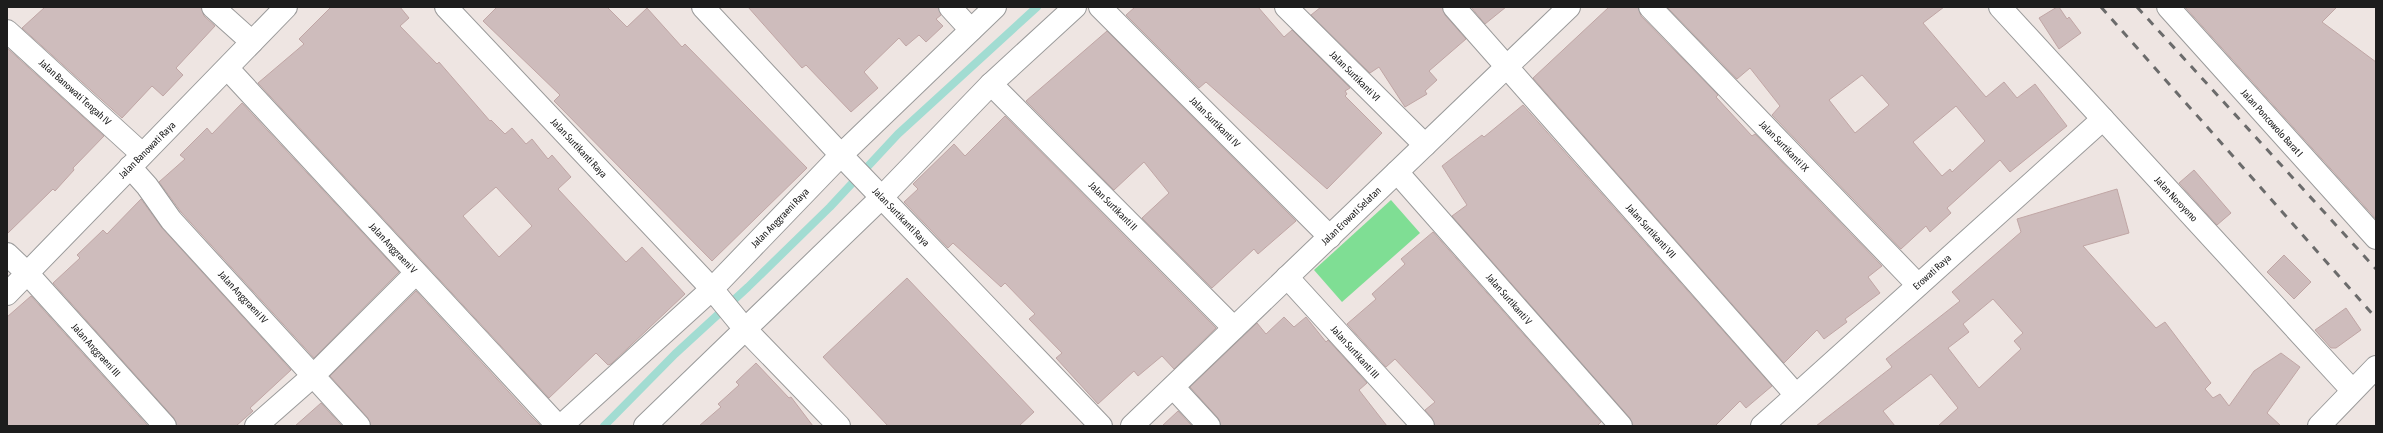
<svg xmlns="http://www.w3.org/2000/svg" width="2383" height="433" font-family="'Asap Condensed',sans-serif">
	<rect width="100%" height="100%" fill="#eee5e2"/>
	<polygon fill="#7fde94" points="1391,200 1420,233 1342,302 1314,270"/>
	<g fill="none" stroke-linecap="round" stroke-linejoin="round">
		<polyline stroke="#a2dcd2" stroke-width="8" points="604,426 675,354 748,287 830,207 898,134 1037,7"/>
	</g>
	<g fill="#cebcbc" stroke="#c0a6a5" fill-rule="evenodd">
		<polygon points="45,7 201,7 204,16 215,26 176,68 183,75 163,96 152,86 122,118 22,28"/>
		<path d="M331,7H400L409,18L400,26L437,64L439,62L490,121L491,120L505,134L512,128L526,144L532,139L548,159L552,155L571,177L558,189L626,262L642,247L685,294L611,364L608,365L596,353L549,398L258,83L304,44L299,39ZM496,187L532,226L499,257L463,216Z"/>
		<polygon points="497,7 607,7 627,27 647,8 682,47 685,44 807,168 712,261 554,101 560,95 483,21"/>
		<polygon points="748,7 938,7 941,15 936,19 943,26 926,42 919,35 906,46 899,38 864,72 878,88 851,112 806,65 802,68"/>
		<polygon points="1135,7 1258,7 1284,37 1292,30 1350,88 1345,91 1347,94 1345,96 1382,133 1327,189 1206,82 1199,88 1126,15"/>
		<polygon points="1321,7 1442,7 1445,15 1466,39 1429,71 1437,80 1425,91 1427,94 1405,107 1379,67 1370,73 1311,15"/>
		<polygon points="1471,7 1506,7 1485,24"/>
		<polygon points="1609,7 1638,7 1641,16 1718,95 1716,97 1752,136 1755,134 1882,266 1868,277 1880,293 1845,319 1847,322 1824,339 1817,330 1784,363 1533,78"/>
		<path d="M1667,7H1944L1923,23L1986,97L2004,82L2017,98L2035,84L2067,126L2010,172L2000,160L1947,208L1951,213L1930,232L1926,226L1901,249L1772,115L1780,106L1750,68L1737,79ZM1862,75L1889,105L1855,133L1829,100ZM1956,106L1985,141L1952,172L1950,169L1942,176L1913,142Z"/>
		<polygon points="2057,7 2059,7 2067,19 2069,17 2081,33 2059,49 2039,18"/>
		<polygon points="2185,7 2337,7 2322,22 2376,62 2376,219"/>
		<polygon points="1107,31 1296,221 1258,254 1254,249 1212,288 1142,218 1169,193 1144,162 1114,190 1026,101"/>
		<polygon points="7,48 104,136 73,168 74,170 55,191 53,189 7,234"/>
		<polygon points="242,103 399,272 314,358 181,212 159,182 185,159 180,155 207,128 212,134"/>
		<polygon points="1523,105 1772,386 1746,408 1740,401 1715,426 1633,426 1630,418 1452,216 1467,205 1442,166 1482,135 1484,137"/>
		<polygon points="1005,116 1216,328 1174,369 1162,356 1138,376 1134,371 1098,404 1056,358 1062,353 1029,319 1035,314 1005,283 1001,287 953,243 948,248 904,202 918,189 913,184 954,144 965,156"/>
		<polygon points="2194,170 2231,213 2217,225 2179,183"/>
		<path d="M2117,189L2129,233L2083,246L2156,328L2165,322L2211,383L2205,389L2213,398L2220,394L2229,406L2254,371L2281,353L2300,367L2267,413L2281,426H1938L1958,408L1931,374L1883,411L1895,426H1816L1892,367L1886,359L1960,301L1952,292L2021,232L2017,219ZM1993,299L2023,333L2014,341L2021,349L1979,388L1948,348L1969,332L1963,324Z"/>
		<polygon points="141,199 162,228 291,370 250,408 253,411 236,426 177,426 174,418 53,283 80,258 77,255 103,230 107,234"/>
		<polygon points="1433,232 1601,422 1597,426 1435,426 1432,418 1425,410 1435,402 1395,359 1386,367 1347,324 1376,299 1372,294 1405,264 1401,259"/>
		<polygon points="2284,255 2311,282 2294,299 2267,272"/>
		<polygon points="907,278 1034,412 1019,426 888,426 823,357"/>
		<polygon points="416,291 531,416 541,426 371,426 368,418 330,376"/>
		<polygon points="31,296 148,426 7,426 7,317"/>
		<polygon points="2346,308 2361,330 2336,348 2331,348 2315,330"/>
		<polygon points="1284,317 1294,327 1306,317 1326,342 1328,340 1367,383 1359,390 1387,426 1221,426 1218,418 1190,387 1257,323 1266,334"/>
		<polygon points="756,363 789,398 791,397 813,426 699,426 721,407 718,404 739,385 736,382"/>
		<polygon points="321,403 342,426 295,426"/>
		<polygon points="1178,411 1192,426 1162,426"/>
	</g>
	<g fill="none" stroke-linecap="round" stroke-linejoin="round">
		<defs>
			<g id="minor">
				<polyline points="213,7 252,42"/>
				<polyline points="446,7 712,289 744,328 839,426"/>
				<polyline points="703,7 841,155 1101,426"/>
				<polyline points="950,7 971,30"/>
				<polyline points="1100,7 1330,237"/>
				<polyline points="1286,7 1425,145"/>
				<polyline points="1454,7 1796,395"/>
				<polyline points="1650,7 1918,285"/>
				<polyline points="2000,7 2352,390"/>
				<polyline points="2168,7 2376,238"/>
				<polyline points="7,31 142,154"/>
				<polyline points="228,69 558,426"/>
				<polyline points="991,84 1234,328"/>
				<polyline points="130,167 147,186 171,220 359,426"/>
				<polyline points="1397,172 1621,426"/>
				<polyline points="7,254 28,274 165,426"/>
				<polyline points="1287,277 1423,426"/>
				<polyline points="7,294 286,7"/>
				<polyline points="1173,387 1209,426"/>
				<polyline points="256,426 314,375 416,273"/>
				<polyline points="561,426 712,289 841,155 995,7"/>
				<polyline points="645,426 882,197 991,84 1075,7"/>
				<polyline points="1132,426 1569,7"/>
				<polyline points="1762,426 2103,119"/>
			</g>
			<polyline id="tertiary" points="2319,426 2376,367"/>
		</defs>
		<use href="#minor" stroke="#9a9a9a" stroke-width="24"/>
		<use href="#tertiary" stroke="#9a9a9a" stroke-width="24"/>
		<use href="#minor" stroke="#fff" stroke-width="22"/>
		<use href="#tertiary" stroke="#fff" stroke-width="22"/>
		<g stroke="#6b6b6b" stroke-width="3" stroke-dasharray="8 8" stroke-linecap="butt">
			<polyline points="2101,7 2376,318"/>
			<polyline points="2137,7 2376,269"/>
		</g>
	</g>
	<g text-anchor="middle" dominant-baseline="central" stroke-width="4" stroke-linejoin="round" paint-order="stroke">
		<g font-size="10" fill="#1d1d1d" stroke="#fff">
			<text transform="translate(1355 76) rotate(45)">Jalan Surtikanti VI</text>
			<text transform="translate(75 92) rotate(42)">Jalan Banowati Tengah IV</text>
			<text transform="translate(1215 122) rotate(45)">Jalan Surtikanti IV</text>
			<text transform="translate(2272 123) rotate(48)">Jalan Poncowolo Barat I</text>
			<text transform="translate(1784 146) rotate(46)">Jalan Surtikanti IX</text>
			<text transform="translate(579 148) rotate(47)">Jalan Surtikanti Raya</text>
			<text transform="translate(147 150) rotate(-45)">Jalan Banowati Raya</text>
			<text transform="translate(2176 199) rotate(47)">Jalan Noroyono</text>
			<text transform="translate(1113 206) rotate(45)">Jalan Surtikanti II</text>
			<text transform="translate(1351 216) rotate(-44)">Jalan Erowati Selatan</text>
			<text transform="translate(901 217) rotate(46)">Jalan Surtikanti Raya</text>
			<text transform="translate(780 218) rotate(-46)">Jalan Anggraeni Raya</text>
			<text transform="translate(1651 231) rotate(48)">Jalan Surtikanti VII</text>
			<text transform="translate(393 248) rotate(47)">Jalan Anggraeni V</text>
			<text transform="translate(1932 272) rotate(-42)">Erowati Raya</text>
			<text transform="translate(243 297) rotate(47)">Jalan Anggraeni IV</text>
			<text transform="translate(1509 299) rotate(49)">Jalan Surtikanti V</text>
			<text transform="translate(96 350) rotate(48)">Jalan Anggraeni III</text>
			<text transform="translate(1355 352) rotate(48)">Jalan Surtikanti III</text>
		</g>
	</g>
	<rect width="2383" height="433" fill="none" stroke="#1d1d1d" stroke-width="16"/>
</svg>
